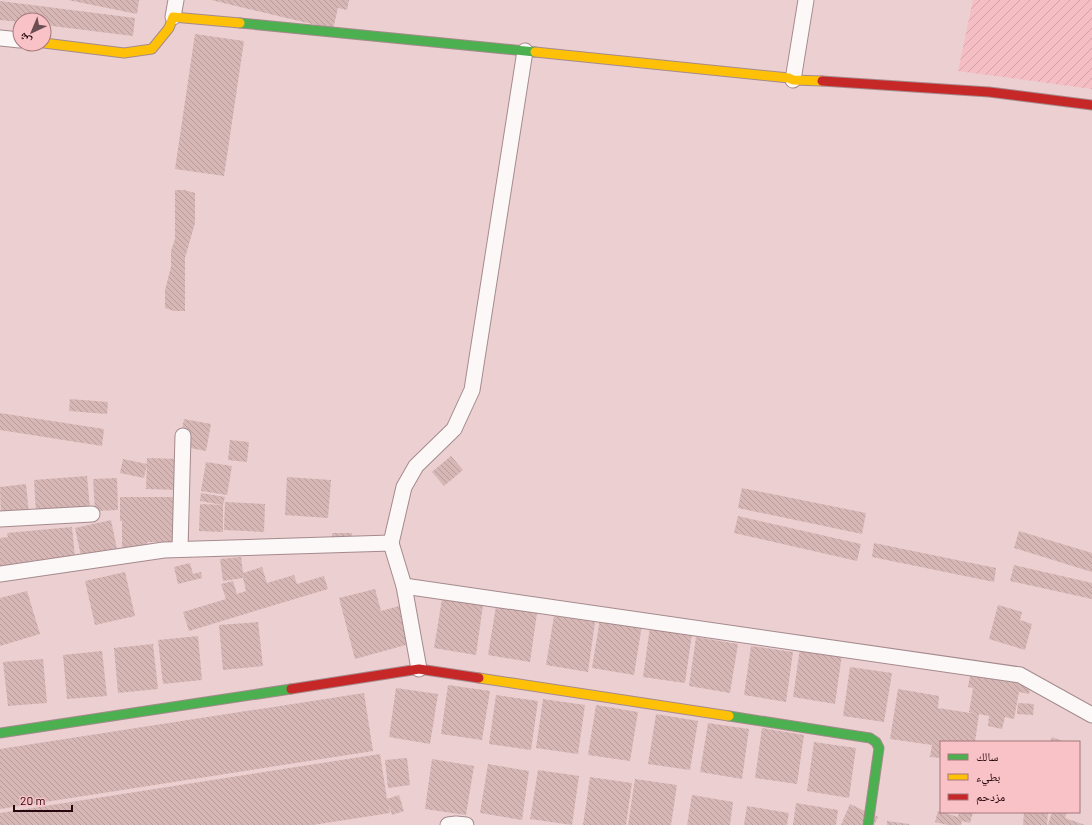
<svg xmlns="http://www.w3.org/2000/svg" width="1092" height="825" font-family="Barlow,'Noto Naskh Arabic',sans-serif">
	<defs>
		<pattern id="industrial-furrows" width="10" height="10" patternUnits="userSpaceOnUse"><rect width="10" height="10" fill="#f5bec4"/><path d="M-1 1l2-2M0 10L10 0M9 11l2-2" fill="none" stroke="#d2a2a7"/></pattern>
		<pattern id="building-back-hatch" width="6" height="6" patternUnits="userSpaceOnUse"><rect width="6" height="6" fill="#d6b7b5"/><path d="M-1 5l2 2M0 0l6 6M5-1l2 2" fill="none" stroke="#b89c9a"/></pattern>
	</defs>
	<rect width="100%" height="100%" fill="#ebcfd1"/>
	<polygon fill="url(#industrial-furrows)" points="973,0 1092,0 1092,89 958,71"/>
	<g fill="url(#building-back-hatch)">
		<polygon points="68,0 139,0 137,14"/>
		<polygon points="211,0 349,0 347,10 338,8 333,29"/>
		<polygon points="0,1 135,18 133,36 44,25 44,20 20,20 20,22 0,20"/>
		<polygon points="195,34 244,41 224,176 175,169"/>
		<polygon points="175,190 184,190 195,193 195,223 185,258 185,311 174,311 165,308 165,290 171,267 171,251 175,239"/>
		<polygon points="70,399 108,402 107,414 69,411"/>
		<polygon points="0,413 104,429 102,446 0,430"/>
		<polygon points="184,419 211,424 206,451 179,446"/>
		<polygon points="230,440 249,442 247,462 228,460"/>
		<polygon points="451,456 463,470 444,486 432,472"/>
		<polygon points="147,458 179,459 178,490 146,489"/>
		<polygon points="123,459 147,464 144,478 120,473"/>
		<polygon points="206,462 232,466 227,495 201,491"/>
		<polygon points="87,476 90,509 36,513 34,480"/>
		<polygon points="287,477 331,480 328,518 285,515"/>
		<polygon points="117,478 118,510 95,511 93,479"/>
		<polygon points="26,484 29,515 1,517 0,487"/>
		<polygon points="742,488 866,513 862,534 738,508"/>
		<polygon points="201,493 225,497 223,505 200,501"/>
		<polygon points="120,497 188,497 189,542 147,542 147,552 122,552 122,521 120,521"/>
		<polygon points="225,502 265,504 264,532 224,530"/>
		<polygon points="200,504 223,505 223,532 199,531"/>
		<polygon points="738,516 861,544 857,561 734,533"/>
		<polygon points="111,520 118,554 82,561 75,528"/>
		<polygon points="72,527 75,557 30,561 31,569 0,572 0,538 8,537 7,533"/>
		<polygon points="1019,531 1092,553 1092,572 1014,548"/>
		<rect x="332" y="533" width="20" height="7"/>
		<polygon points="874,543 996,568 994,582 872,557"/>
		<polygon points="241,557 243,573 262,567 267,583 294,575 297,584 324,576 328,589 189,631 183,612 226,599 221,584 233,581 237,594 246,591 243,578 223,581 220,559"/>
		<polygon points="190,563 193,574 201,572 202,578 178,584 174,567"/>
		<polygon points="1014,565 1092,583 1092,599 1010,581"/>
		<polygon points="125,572 135,616 95,625 85,581"/>
		<polygon points="375,589 381,611 403,605 413,643 355,659 339,598"/>
		<polygon points="27,591 40,634 0,646 0,598"/>
		<polygon points="442,599 483,605 476,655 434,648"/>
		<polygon points="998,605 1022,612 1020,620 1032,624 1025,650 989,639"/>
		<polygon points="496,606 537,613 530,662 488,655"/>
		<polygon points="554,616 595,622 588,672 546,665"/>
		<polygon points="600,619 642,625 634,675 592,668"/>
		<polygon points="258,622 263,666 223,670 219,625"/>
		<polygon points="650,627 692,634 685,683 643,677"/>
		<polygon points="198,636 202,680 163,684 158,640"/>
		<polygon points="696,637 738,644 730,693 689,686"/>
		<polygon points="153,644 158,689 118,693 114,648"/>
		<polygon points="751,646 793,652 786,702 744,695"/>
		<polygon points="800,648 842,654 835,704 793,697"/>
		<polygon points="102,651 107,696 67,699 63,655"/>
		<polygon points="43,659 47,703 8,706 3,662"/>
		<polygon points="972,665 1032,677 1029,694 1019,692 1014,719 1005,717 1002,729 988,726 989,716 979,714 975,742 941,742 941,758 930,757 932,745 890,739 898,689 939,696 938,708 977,714 969,712 973,688 968,687"/>
		<polygon points="850,667 892,673 884,722 843,716"/>
		<polygon points="448,685 490,691 482,740 441,734"/>
		<polygon points="396,688 438,694 430,744 389,737"/>
		<polygon points="364,693 373,751 0,809 0,749"/>
		<polygon points="496,695 538,701 531,750 489,744"/>
		<polygon points="543,699 585,705 578,754 536,748"/>
		<polygon points="1018,703 1034,704 1033,715 1017,714"/>
		<polygon points="596,705 638,712 630,761 588,755"/>
		<polygon points="656,714 698,721 690,770 648,764"/>
		<polygon points="708,723 749,729 742,779 700,772"/>
		<polygon points="762,728 804,735 797,784 755,778"/>
		<polygon points="1052,737 1065,742 1050,742"/>
		<polygon points="814,742 856,748 849,798 807,791"/>
		<polygon points="380,754 387,799 399,795 404,811 392,815 389,805 390,813 313,825 0,825 0,813"/>
		<polygon points="407,758 410,785 388,788 385,760"/>
		<polygon points="432,759 474,766 466,815 425,809"/>
		<polygon points="488,764 529,771 522,820 480,813"/>
		<polygon points="538,770 579,776 572,825 530,819"/>
		<polygon points="590,777 632,783 626,825 583,825"/>
		<polygon points="635,779 677,785 671,825 628,825"/>
		<polygon points="692,795 733,802 730,825 687,825"/>
		<polygon points="796,803 838,810 836,825 793,825"/>
		<polygon points="850,804 878,817 874,825 841,825"/>
		<polygon points="747,806 789,813 787,825 744,825"/>
		<polygon points="938,811 958,817 959,812 973,812 970,823 962,821 961,825 948,825 935,822"/>
		<polygon points="1024,812 1048,812 1047,825 1023,825"/>
		<polygon points="1052,812 1067,812 1065,818 1085,825 1048,825"/>
		<polygon points="887,821 909,824 909,825 887,825"/>
	</g>
	<g fill="none" stroke-linecap="round" stroke-linejoin="round">
		<defs>
			<g id="street">
				<polyline points="173,17 176,0"/>
				<polyline points="0,38 20,40"/>
				<polyline points="793,80 806,0"/>
				<polyline points="0,519 92,514"/>
				<polyline points="180,549 183,436"/>
				<polyline points="0,574 164,550 391,543"/>
				<polyline points="404,586 1020,675 1092,715"/>
				<polyline points="419,669 404,586 391,543 404,487 416,466 454,429 472,390 525,51"/>
				<polyline points="448,825 456,824 466,825"/>
			</g>
			<g id="fast">
				<polyline points="240,23 535,52"/>
				<polyline points="729,716 870,738 876,742 879,748 868,825"/>
				<polyline points="0,733 291,689"/>
			</g>
			<g id="slow">
				<polyline points="44,43 124,53 152,49 169,28 173,17 240,23"/>
				<polyline points="535,52 789,78 793,80 822,81"/>
				<polyline points="479,678 729,716"/>
			</g>
			<g id="jam">
				<polyline points="822,81 989,92 1092,105"/>
				<polyline points="291,689 419,669 479,678"/>
			</g>
		</defs>
		<use href="#street" stroke="#a58a8d" stroke-width="17"/>
		<use href="#fast" stroke="#a58a8d" stroke-width="11"/>
		<use href="#slow" stroke="#a58a8d" stroke-width="11"/>
		<use href="#jam" stroke="#a58a8d" stroke-width="11"/>
		<use href="#street" stroke="#fcf8f8" stroke-width="15"/>
		<use href="#fast" stroke="#4caf50" stroke-width="9"/>
		<use href="#slow" stroke="#ffc107" stroke-width="9"/>
		<use href="#jam" stroke="#c62828" stroke-width="9"/>
	</g>
	<rect x="940" y="741" width="140" height="72" fill="#f8c2c7" stroke="#a4777d"/>
	<rect x="948" y="754" width="20" height="6" fill="#4caf50" stroke="#a4777d"/>
	<text x="976" y="761" font-size="12" fill="#26070d">سالك</text>
	<rect x="948" y="774" width="20" height="6" fill="#ffc107" stroke="#a4777d"/>
	<text x="976" y="781" font-size="12" fill="#26070d">بطيء</text>
	<rect x="948" y="794" width="20" height="6" fill="#c62828" stroke="#a4777d"/>
	<text x="976" y="801" font-size="12" fill="#26070d">مزدحم</text>
	<g transform="translate(32 32) rotate(224)"><circle r="19" fill="#f8c2c7" stroke="#a4777d"/>
	<path d="M0-3L7 15L0 10L-7 15Z" fill="#6b4d52"/>
	<text y="-6" font-size="11" font-weight="bold" text-anchor="middle" fill="#26070d">ش</text>
	</g>
	<path d="M14 805v6h58v-6" fill="none" stroke="#26070d" stroke-width="2"/>
	<text x="20" y="805" font-size="12" fill="#26070d" stroke="#f8c2c7" stroke-width="3" paint-order="stroke">20 m</text>
</svg>
